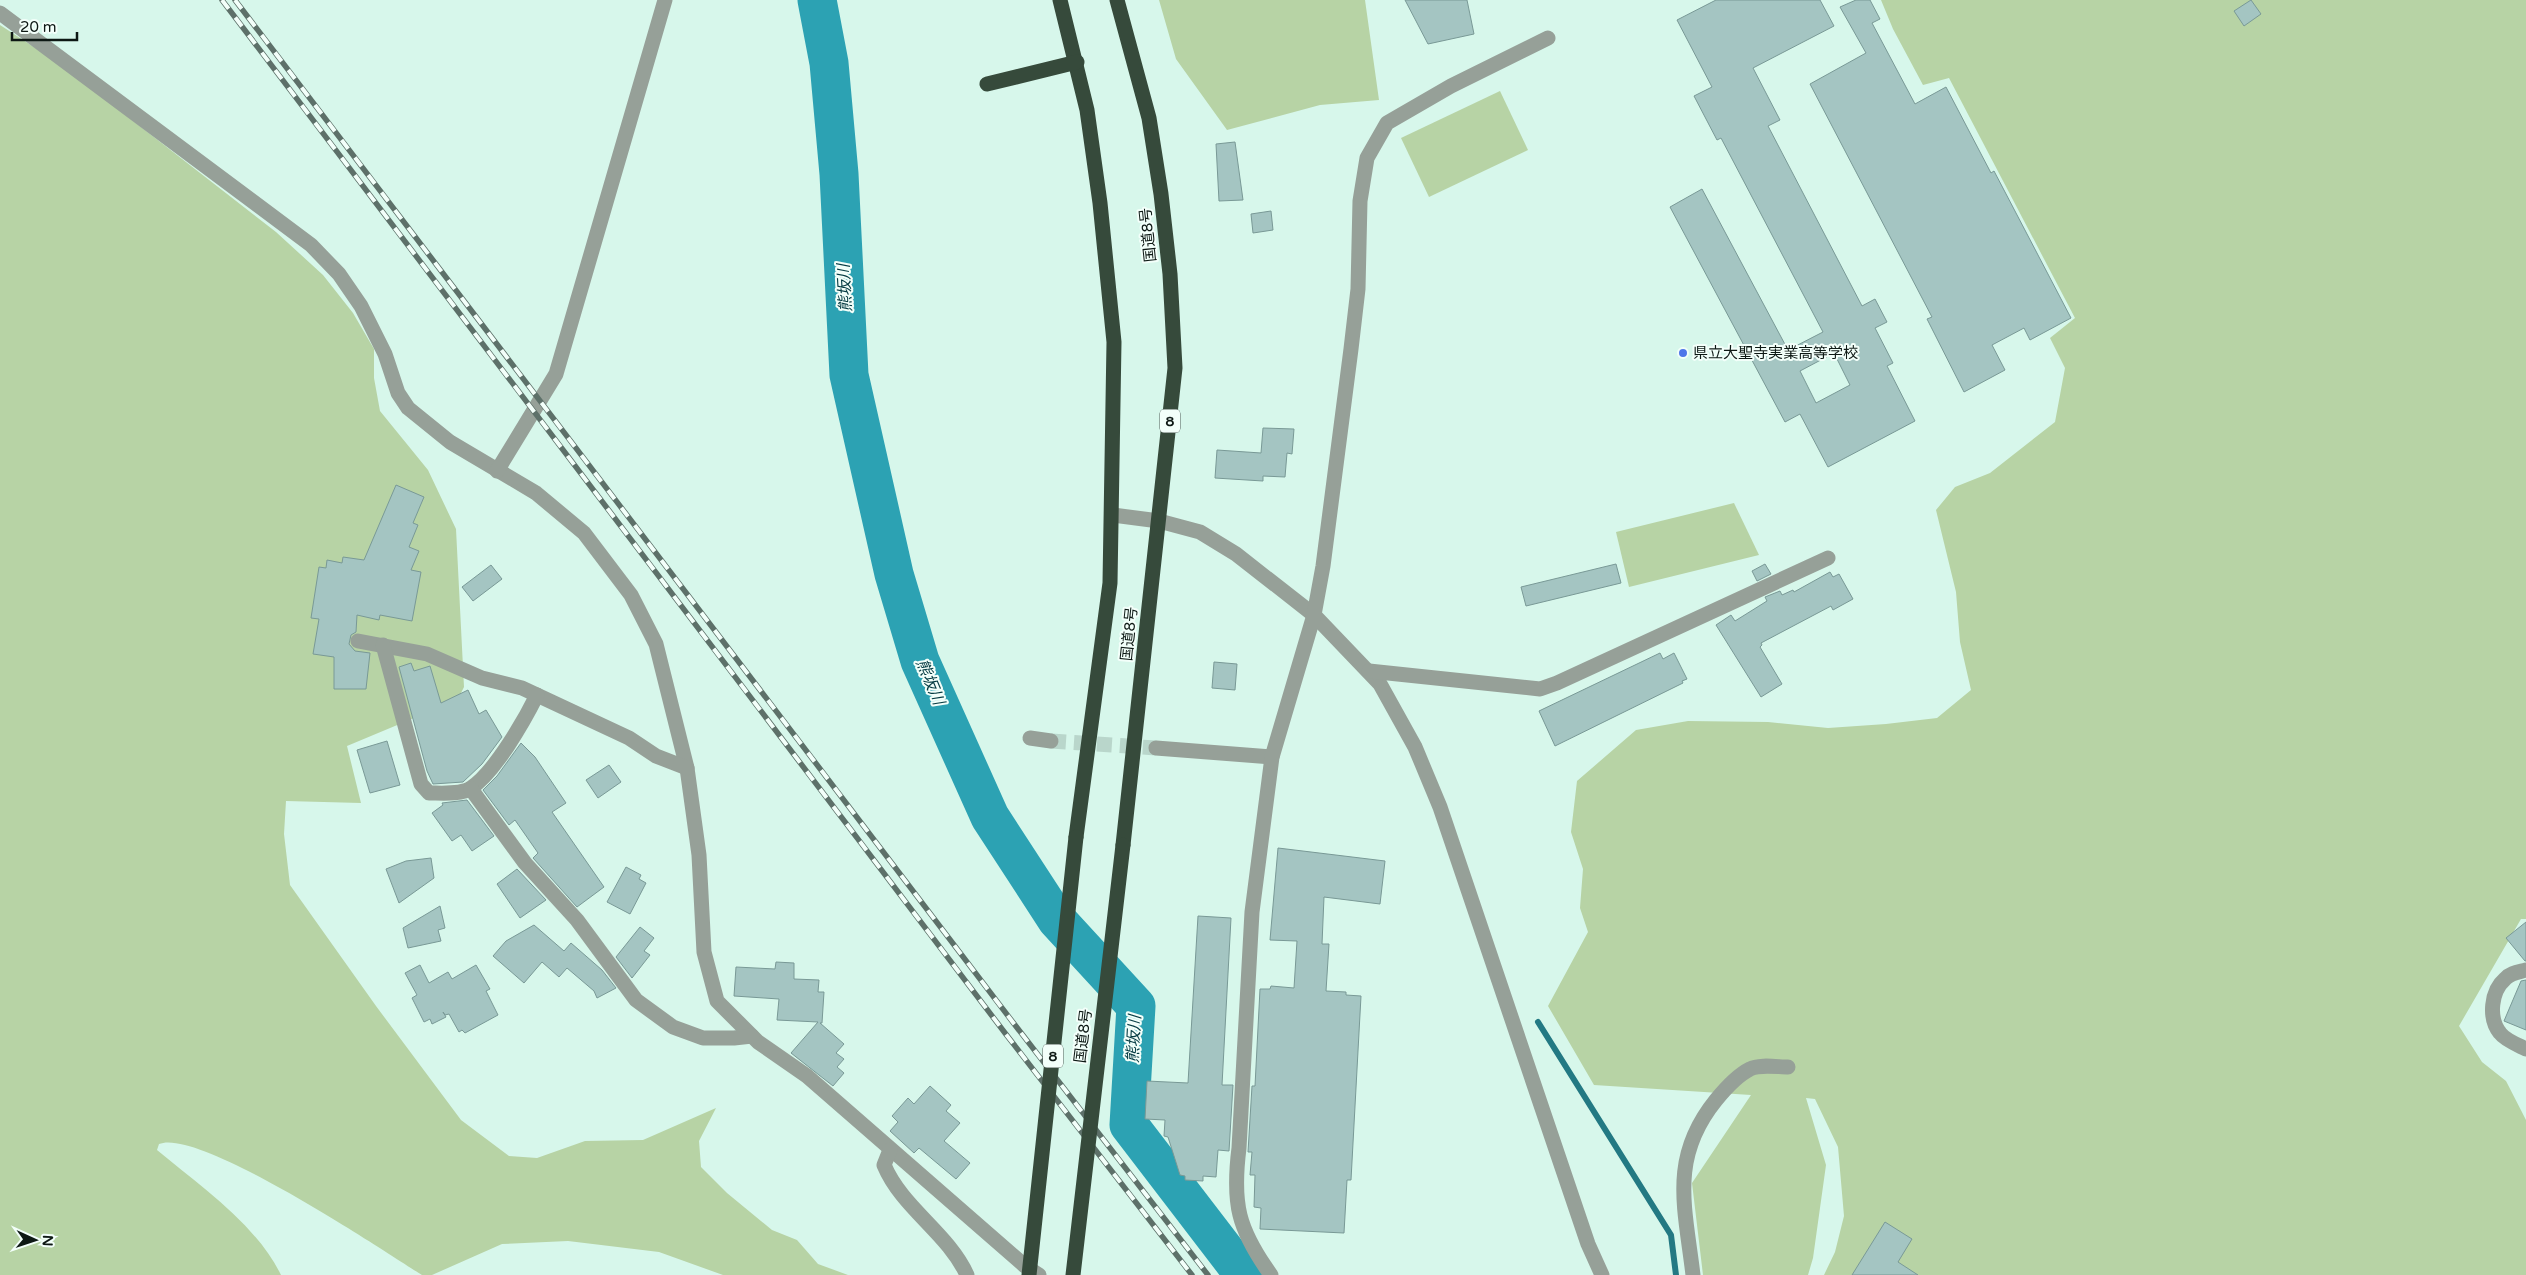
<svg xmlns="http://www.w3.org/2000/svg" width="2526" height="1275" font-family="'Varela Round','Noto Sans JP',sans-serif">
	<rect width="100%" height="100%" fill="#d7f7eb"/>
	<g fill="#b7d3a5">
		<polygon points="1159,0 1365,0 1379,100 1320,105 1227,130 1176,59"/>
		<polygon points="1881,0 2526,0 2526,919 2521,919 2459,1026 2482,1062 2506,1081 2526,1120 2526,1275 1824,1275 1835,1252 1844,1216 1838,1147 1815,1099 1806,1098 1826,1165 1813,1258 1808,1275 1703,1275 1692,1183 1751,1095 1594,1085 1548,1006 1588,932 1580,908 1583,869 1571,832 1577,781 1636,730 1688,721 1768,722 1828,728 1886,724 1937,718 1971,690 1960,642 1956,592 1936,510 1955,487 1990,473 2055,422 2065,368 2050,338 2075,318 1949,78 1923,85 1893,29"/>
		<path d="M0,25L60,64L276,232L323,275L353,313L374,349V378L380,411L428,470L456,529L464,687L459,697L438,708L347,746L361,803L286,801L284,834L290,885L376,1006L461,1120L509,1156L537,1158L585,1141L643,1140L716,1108L699,1141L701,1167L727,1193L772,1230L797,1240L818,1264L848,1275H723L659,1252L568,1241L502,1244L432,1275H422C381,1249 198,1127 159,1144L157,1150C199,1185 257,1225 281,1275H0Z"/>
		<polygon points="1500,91 1528,150 1429,197 1401,138"/>
		<polygon points="1734,503 1759,555 1629,587 1616,532"/>
	</g>
	<g fill="none" stroke-linecap="round" stroke-linejoin="round">
		<polyline stroke="#237983" stroke-width="6" points="1538,1022 1671,1235 1676,1275"/>
		<polyline stroke="#2ca2b3" stroke-width="39" points="817,0 829,63 839,174 849,375 894,574 920,661 990,817 1057,920 1136,1006 1129,1125 1244,1275"/>
	</g>
	<g fill="#a4c5c2" stroke="#799996" fill-rule="evenodd">
		<polygon points="1405,0 1467,0 1474,34 1428,44"/>
		<path d="M1716,0H1820L1834,26L1753,68L1780,120L1768,126L1862,306L1875,299L1887,322L1875,328L1893,363L1887,366L1915,421L1828,467L1800,414L1785,422L1670,207L1702,189L1788,350L1823,332L1721,138L1717,140L1694,96L1712,87L1677,20ZM1834,353L1850,385L1816,403L1800,371Z"/>
		<polygon points="1856,0 1870,0 1880,19 1872,23 1915,104 1946,87 1991,173 1994,171 2071,318 2030,340 2024,328 1992,345 2005,370 1964,392 1927,319 1932,317 1810,84 1866,53 1840,7"/>
		<polygon points="2251,0 2261,14 2244,26 2234,11"/>
		<polygon points="1235,142 1243,200 1219,201 1216,144"/>
		<polygon points="1271,211 1273,230 1253,233 1251,214"/>
		<polygon points="1263,428 1294,429 1292,454 1287,453 1285,477 1263,476 1263,481 1215,478 1217,450 1261,453"/>
		<polygon points="396,485 424,497 413,523 418,525 409,547 419,551 411,570 421,572 412,621 380,615 379,620 357,615 356,632 351,635 349,644 355,651 370,653 366,689 334,689 334,657 313,654 319,619 311,618 319,567 326,568 327,560 342,563 343,557 364,560"/>
		<polygon points="1616,564 1621,583 1526,606 1521,587"/>
		<polygon points="1765,564 1771,574 1757,581 1752,571"/>
		<polygon points="491,565 502,579 473,601 462,587"/>
		<polygon points="1830,572 1833,577 1839,574 1853,599 1833,610 1831,606 1761,643 1762,645 1760,647 1782,684 1761,697 1716,625 1731,615 1735,621 1767,601 1765,597 1780,591 1782,595 1793,590 1794,592"/>
		<polygon points="1660,653 1663,659 1674,653 1687,679 1682,681 1683,683 1555,746 1539,711"/>
		<polygon points="1214,662 1237,664 1235,690 1212,688"/>
		<polygon points="411,663 414,671 430,666 441,703 468,690 479,714 486,710 502,737 482,764 463,782 433,784 427,771 399,667"/>
		<polygon points="387,741 400,785 370,793 357,750"/>
		<polygon points="521,743 535,757 566,803 552,812 604,887 577,907 533,858 538,853 515,820 509,825 483,790 497,776"/>
		<polygon points="609,765 621,782 598,798 586,780"/>
		<polygon points="467,800 494,836 472,851 461,835 452,841 432,813 443,805 442,803"/>
		<polygon points="1278,848 1385,861 1380,904 1324,897 1322,944 1329,944 1326,991 1346,992 1346,995 1361,996 1351,1180 1347,1180 1344,1233 1260,1229 1261,1208 1254,1207 1255,1175 1250,1175 1252,1152 1248,1152 1252,1086 1255,1086 1260,989 1270,989 1271,986 1294,988 1297,941 1270,940"/>
		<polygon points="431,858 434,878 399,903 386,869 406,861"/>
		<polygon points="626,867 641,875 639,879 646,883 630,914 607,902"/>
		<polygon points="517,869 546,900 520,918 497,884"/>
		<polygon points="440,906 445,928 438,930 441,941 408,948 403,928"/>
		<polygon points="1198,916 1231,918 1222,1085 1233,1085 1229,1151 1218,1150 1216,1177 1203,1176 1203,1181 1185,1180 1185,1176 1180,1175 1168,1137 1164,1136 1165,1120 1145,1119 1147,1081 1188,1083"/>
		<polygon points="2526,922 2526,961 2525,961 2506,938"/>
		<polygon points="534,925 564,951 571,943 602,970 616,988 597,998 594,991 567,968 559,977 542,962 524,983 493,956 506,941"/>
		<polygon points="640,927 654,938 644,951 650,955 632,978 616,957"/>
		<polygon points="776,962 794,963 794,979 819,980 818,992 824,992 822,1023 820,1023 844,1044 836,1053 844,1059 837,1067 844,1073 833,1086 791,1053 818,1022 777,1020 779,999 734,996 736,967 775,969"/>
		<polygon points="420,965 429,983 448,972 452,979 476,965 490,989 486,991 498,1015 465,1033 462,1030 459,1032 449,1014 445,1015 443,1012 446,1017 432,1024 430,1019 424,1022 412,998 417,995 405,973"/>
		<polygon points="2526,980 2526,1030 2504,1021 2521,981"/>
		<polygon points="930,1086 951,1105 946,1111 960,1123 944,1141 970,1163 956,1179 919,1148 914,1153 890,1131 898,1122 892,1116 908,1098 914,1104"/>
		<polygon points="1885,1222 1912,1239 1898,1262 1918,1275 1852,1275"/>
	</g>
	<g fill="none" stroke-linecap="round" stroke-linejoin="round">
		<polyline stroke="#b9d6cb" stroke-width="15" stroke-dasharray="15 8" stroke-linecap="butt" points="1051,741 1156,748"/>
		<g stroke="#96a098" stroke-width="15">
			<polyline points="0,13 311,245 339,274 361,306 385,354 398,393 408,408 450,442 536,493 584,533 631,595 656,644 687,768 699,855 704,952 717,1001 758,1042 807,1076 1025,1266 1039,1275"/>
			<polyline points="497,471 556,374 665,0"/>
			<polyline points="1113,515 1159,521 1200,532 1236,554 1314,615 1380,684 1415,747 1440,807 1588,1244 1602,1275"/>
			<polyline points="358,641 427,654 482,678 522,688 629,738 656,756 687,768"/>
			<path d="M383,645L421,784L429,793C441,793 461,795 471,788C495,772 524,721 537,695"/>
			<polyline points="1369,671 1540,689 1557,683 1828,558"/>
			<polyline points="1030,738 1051,741"/>
			<polyline points="1156,748 1272,757"/>
			<polyline points="471,789 525,863 577,920 636,1000 673,1027 703,1038 734,1038 752,1036"/>
			<path d="M2526,970C2519,972 2510,973 2505,979C2491,991 2488,1018 2500,1033C2505,1040 2518,1045 2526,1049"/>
			<path d="M890,1150L884,1165C902,1208 948,1233 967,1275"/>
			<path d="M1271,1275C1238,1229 1232,1204 1239,1148L1252,912L1272,757L1314,615L1323,566L1351,349L1358,289L1360,201L1367,158L1387,123L1451,86L1548,38"/>
			<path d="M1693,1275C1685,1207 1669,1158 1716,1100C1725,1089 1738,1075 1750,1069C1759,1064 1778,1067 1788,1067"/>
		</g>
		<g stroke="#364a3b" stroke-width="15">
			<polyline points="1060,0 1087,110 1100,203 1114,342 1110,583 1076,837"/>
			<polyline points="1117,0 1149,118 1161,194 1170,274 1175,368 1123,845"/>
			<polyline points="987,84 1077,62"/>
		</g>
		<defs>
			<g id="rail">
				<polyline points="222,0 1005,1033 1192,1275"/>
				<polyline points="235,0 1015,1025 1208,1275"/>
			</g>
		</defs>
		<use href="#rail" stroke="#5d7069" stroke-width="5.5"/>
		<use href="#rail" stroke="#f3fffa" stroke-width="4" stroke-dasharray="11" stroke-linecap="butt"/>
		<g stroke="#364a3b" stroke-width="15">
			<polyline points="1029,1275 1076,837"/>
			<polyline points="1073,1275 1123,845"/>
		</g>
	</g>
	<circle fill="#4e76e9" stroke="#f3fffa" stroke-width="2" cx="1683" cy="353" r="5"/>
	<g text-anchor="middle" dominant-baseline="central" stroke-width="4" stroke-linejoin="round" paint-order="stroke">
		<g fill="#f3fffa" stroke="#525d59" stroke-width="1">
			<rect x="1160" y="409.5" width="20" height="23" rx="4"/>
			<rect x="1043" y="1044.5" width="20" height="23" rx="4"/>
		</g>
		<g font-size="14" font-weight="bold" fill="#0d1814">
			<text x="1170" y="421">8</text>
			<text x="1053" y="1056">8</text>
		</g>
		<g font-size="15" fill="#0d1814" stroke="#f3fffa">
			<text transform="translate(1148 235) rotate(-96)">国道8号</text>
			<text transform="translate(1129 634) rotate(-84)">国道8号</text>
			<text transform="translate(1083 1036) rotate(-83)">国道8号</text>
		</g>
		<g font-size="15" fill="#0d1814" stroke="#f3fffa" text-anchor="start">
			<text x="1693" y="353">県立大聖寺実業高等学校</text>
		</g>
		<g font-size="16" font-style="italic" fill="#053b42" stroke="#f3fffa">
			<text transform="translate(845 288) rotate(-93)">熊坂川</text>
			<text transform="translate(930 682) rotate(67)">熊坂川</text>
			<text transform="translate(1134 1039) rotate(-87)">熊坂川</text>
		</g>
	</g>
	<g transform="translate(35 1240) rotate(93)" stroke="#f3fffa" stroke-width="4" paint-order="stroke">
	<path d="M0-4L9 19L0 12L-9 19Z" fill="#0d1814"/>
	<text y="-8" font-size="14" font-weight="bold" text-anchor="middle" fill="#0d1814">N</text>
	</g>
	<path d="M12 32v8h65v-8" fill="none" stroke="#0d1814" stroke-width="2.5"/>
	<text x="20" y="32" font-size="15" fill="#0d1814" stroke="#f3fffa" stroke-width="4" paint-order="stroke">20 m</text>
</svg>
